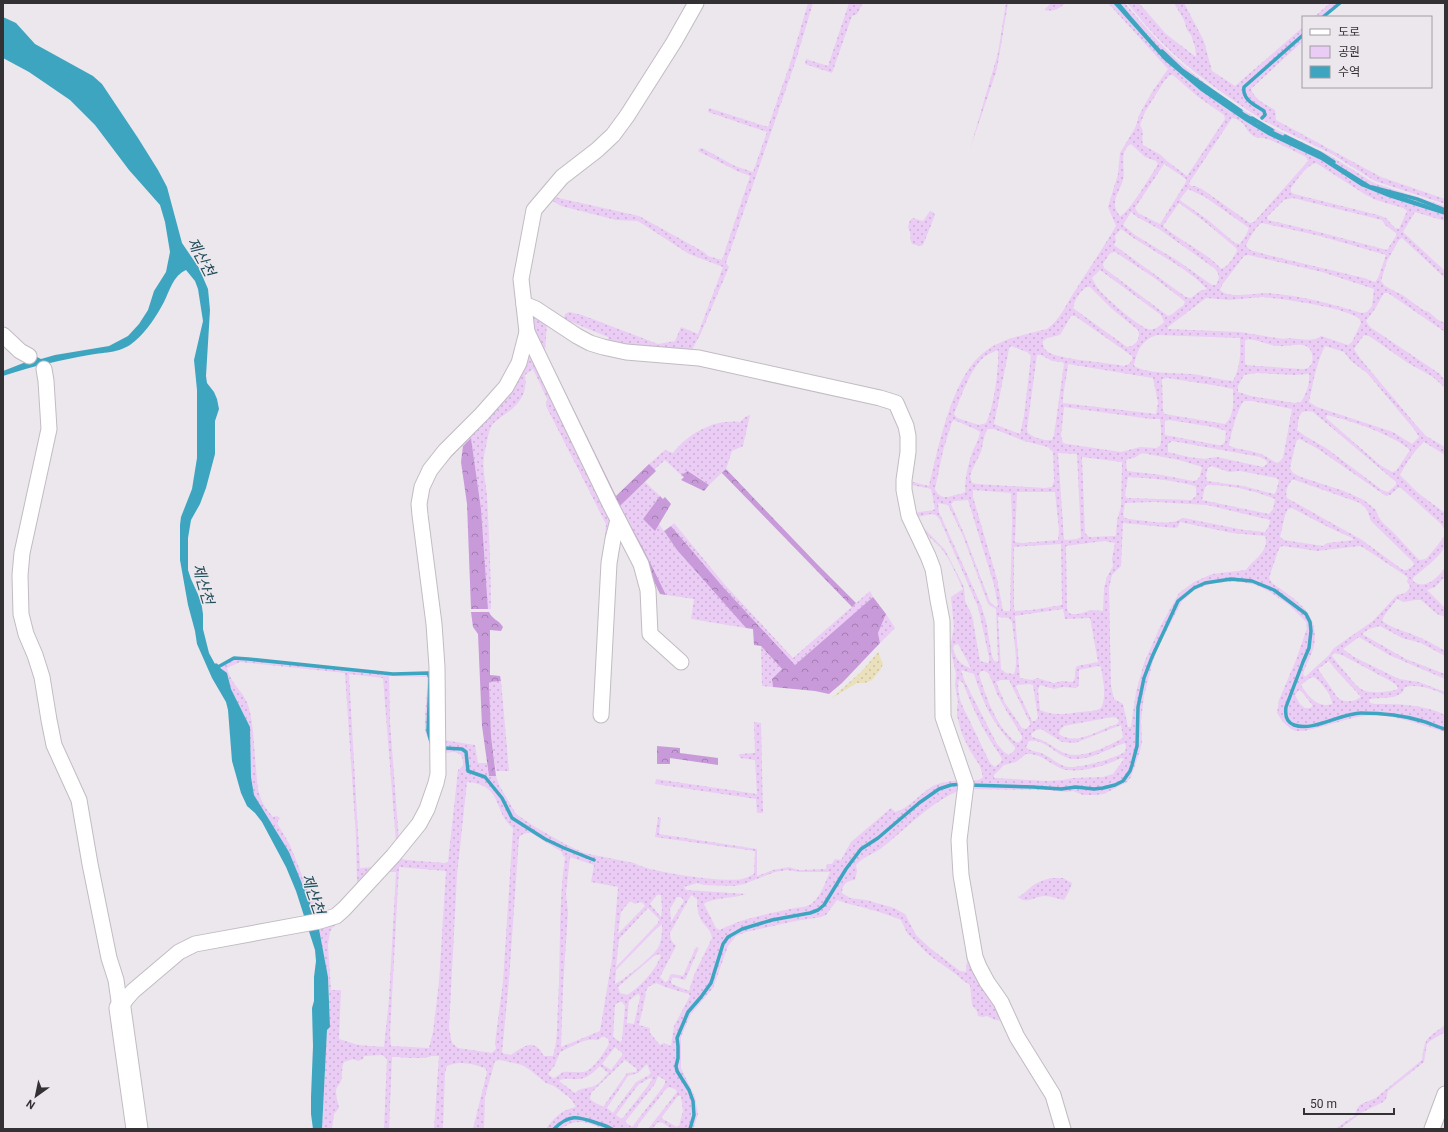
<svg xmlns="http://www.w3.org/2000/svg" width="1448" height="1132" font-family="Roboto,'Noto Sans KR',sans-serif">
	<defs>
		<pattern id="green-dots" width="8" height="8" patternUnits="userSpaceOnUse"><rect width="8" height="8" fill="#eaccf5"/><path d="M2 2h.1M6 6h.1" fill="none" stroke="#c9b0d2" stroke-width="1.8" stroke-linecap="round"/></pattern>
		<pattern id="forest-crowns" width="20" height="18" patternUnits="userSpaceOnUse"><rect width="20" height="18" fill="#c89ada"/><path d="M2 6a3 3 0 1 1 6 0M12 15a3 3 0 1 1 6 0" fill="none" stroke="#a37eb1"/></pattern>
		<pattern id="sand-dots" width="8" height="8" patternUnits="userSpaceOnUse"><rect width="8" height="8" fill="#eae0bb"/><path d="M2 2h.1M6 6h.1" fill="none" stroke="#c9c1a1" stroke-width="1.8" stroke-linecap="round"/></pattern>
	</defs>
	<rect width="100%" height="100%" fill="#ece7ed"/>
	<g fill="url(#green-dots)" fill-rule="evenodd">
		<polygon points="808,3 813,3 796,60 726,263 729,267 701,333 689,355 610,346 608,337 564,319 565,314 569,312 582,315 658,344 675,341 681,327 698,334 723,267 689,254 638,221 616,220 561,206 551,200 554,197 639,216 704,252 708,256 722,260 750,176 737,171 698,151 700,148 704,149 735,166 753,172 767,132 708,112 709,108 768,127 791,61"/>
		<polygon points="849,3 863,3 857,14 852,16 832,73 805,64 806,59 828,66"/>
		<polygon points="1006,3 1008,3 997,69 970,149 998,53"/>
		<path d="M1051,3H1065C1059,9 1054,12 1044,10Z"/>
		<path d="M1108,3H1113L1164,60L1201,91L1245,121L1268,135L1321,160L1361,186L1388,197L1445,215V221L1415,212L1403,232L1445,271V278L1402,238L1399,240L1387,261L1381,281L1385,286L1404,296L1423,310L1429,312L1438,320L1445,323V332L1388,293H1384L1375,309L1366,321L1370,327L1440,374L1442,377L1445,380V388L1433,377L1408,363L1369,336L1364,335L1354,349L1359,357L1416,425L1426,436L1445,447V455L1424,442C1413,452 1407,462 1400,475L1418,493L1445,513V530L1440,523L1401,488H1398L1390,495L1386,496L1318,449L1300,439L1297,440L1295,446L1290,468L1293,473L1301,477L1344,491L1364,500L1376,510L1378,516L1383,523L1393,532L1419,560L1426,559L1437,546L1445,535C1445,538 1446,542 1445,545C1443,555 1421,571 1413,578V581C1425,591 1439,577 1445,567V577L1435,587L1427,590L1445,608V617L1437,614L1421,600H1415L1404,602L1397,599L1384,616L1382,621C1395,630 1409,632 1423,639C1430,642 1438,647 1445,651V656L1421,643L1402,638L1380,626L1369,629L1362,634L1406,659L1445,674V679L1389,655L1359,637L1343,649L1354,657L1399,679L1419,682L1445,692V695C1433,689 1418,684 1405,687L1402,693L1394,697L1369,699L1370,703L1375,704C1399,704 1423,704 1445,715V728C1437,726 1430,722 1422,720C1403,715 1378,710 1358,712C1339,714 1318,727 1299,725C1288,723 1286,716 1287,707L1310,649L1312,639L1311,621L1306,614L1275,589L1252,580L1231,578L1204,582L1194,587L1177,600L1162,631L1147,668L1138,707L1136,746L1129,771L1122,780L1115,784L1103,788H1094L1076,786L1061,789L995,784L969,785L982,787L995,786L1062,790L1076,788L1094,790L1103,789L1116,786L1123,781L1131,772L1138,746L1139,707L1145,678L1153,657L1178,602L1195,589L1205,584L1231,580L1252,582L1274,591L1305,615L1309,622L1310,631L1308,648L1285,707C1285,714 1285,722 1292,725C1309,733 1341,716 1358,714C1377,711 1404,717 1422,722C1430,724 1437,728 1445,730V732C1419,725 1391,712 1364,716C1344,719 1324,727 1304,731H1296L1291,729L1283,722L1277,713L1279,700L1296,660L1307,628L1306,622L1289,605L1270,592L1256,585L1241,582H1224L1210,584L1195,590L1182,601L1158,648L1153,661L1144,696L1141,720L1142,742L1140,751L1131,777L1127,782L1104,794L1095,795H1083L1073,791L1067,792L1046,790L970,789L965,799L966,778L959,761L969,781L979,780L983,777L980,766L969,749L962,734L957,716V706L958,703L955,685L956,674L950,647L954,628L951,597L963,589C957,577 952,563 944,552C935,539 917,530 912,517C917,509 928,513 935,509L931,489L907,484V477L909,481L929,486C939,446 952,374 987,350C1004,338 1028,334 1047,329C1059,320 1064,309 1071,297C1086,273 1102,250 1116,226L1108,207L1118,174L1120,153L1135,128L1138,120V117L1152,92L1168,69ZM1170,75H1173L1197,96L1224,115L1225,119L1187,176L1167,161L1161,155L1143,145C1141,137 1145,132 1140,125L1145,112L1165,80ZM1232,118C1246,121 1244,129 1252,135C1256,139 1262,137 1267,139C1280,143 1293,151 1306,157L1308,161L1254,222L1250,223L1202,189L1195,186H1191L1189,183ZM1131,144L1145,157L1156,161L1158,164C1152,174 1128,214 1120,216C1117,212 1115,209 1115,204C1115,195 1121,188 1123,180C1126,167 1118,152 1131,144ZM1316,163L1366,195L1376,200L1403,208L1407,211L1399,229L1395,228L1386,218L1378,215L1294,194L1291,192V188C1298,179 1305,166 1316,163ZM1164,164L1186,179V182L1160,224L1138,213L1135,208ZM1188,189L1205,197L1249,228L1246,235L1240,244L1235,243L1208,220L1181,201L1180,199ZM1293,198L1382,220L1385,225L1396,233V236L1387,250L1319,232L1268,220L1267,217L1284,200ZM1179,203L1205,222L1236,248L1237,251C1233,258 1229,266 1221,269C1208,253 1180,241 1163,226ZM1131,212L1137,217L1159,229L1214,268C1220,274 1220,278 1216,285H1212L1178,261L1135,235L1123,225ZM1262,223L1320,236L1386,255L1378,278L1375,282L1364,278L1264,254L1250,250L1246,246C1248,240 1256,226 1262,223ZM1121,229C1148,250 1183,264 1207,289L1200,291L1191,298L1186,297L1114,245L1116,241L1115,236ZM1115,252L1153,277L1182,299L1185,302L1183,306C1177,308 1175,314 1168,316L1104,268L1103,264L1110,253ZM1248,255L1322,272L1374,289L1372,306L1367,312L1362,313C1332,304 1300,295 1268,293C1256,293 1228,299 1220,290L1222,285L1244,256ZM1100,270L1161,315L1164,322C1160,326 1154,331 1148,329C1139,327 1102,295 1097,287C1095,284 1094,281 1092,278ZM1086,287H1090L1112,309L1138,330C1141,338 1136,346 1127,347L1073,308C1075,299 1079,293 1086,287ZM1263,297C1289,300 1336,306 1359,318L1361,323L1352,342L1348,345L1321,336C1311,344 1294,336 1283,339L1240,332L1168,329V327L1206,298L1229,300ZM1071,316H1075L1132,356V360L1129,364L1124,366C1110,363 1057,359 1048,352C1044,349 1043,346 1043,341L1047,338L1060,335ZM1157,335L1240,338C1241,353 1240,368 1233,381C1222,380 1211,377 1199,375C1181,372 1149,375 1134,366C1137,350 1142,340 1157,335ZM1248,339C1258,340 1268,345 1278,346C1287,347 1297,343 1306,346C1313,349 1315,362 1309,367C1307,369 1304,369 1301,369L1246,365L1245,363V341ZM1011,346L1027,352L1031,356L1024,416L1020,434L994,424L1009,349ZM1325,346L1344,352L1351,361L1367,373L1414,429L1419,437L1412,444L1393,432L1317,407L1309,402C1313,384 1316,363 1325,346ZM998,350C999,369 994,407 986,423L979,425L957,418L954,414C961,398 970,369 984,357C988,354 993,352 998,350ZM1037,355H1041L1052,361L1062,362L1064,364L1054,435L1052,440C1045,441 1034,438 1028,433L1027,429ZM1068,364L1153,378L1158,403L1156,414L1063,403C1063,390 1067,377 1068,364ZM1256,373L1294,375L1309,374C1310,384 1306,394 1301,402L1294,403L1251,396L1238,392V386L1244,375ZM1167,378L1219,386L1233,389C1233,400 1235,416 1225,424L1165,414L1163,411L1162,379ZM1244,401H1252L1292,409L1283,458L1278,463C1272,461 1268,457 1261,454C1251,450 1240,450 1229,446C1230,437 1238,406 1244,401ZM1064,407L1151,419H1160C1161,426 1162,440 1160,446L1156,448L1140,447L1121,452L1067,444L1063,443L1061,436ZM1307,411L1313,412L1383,471L1396,482V485L1388,492L1382,490L1326,448L1305,436L1297,430L1299,417L1302,412ZM1327,415C1351,421 1392,434 1410,450L1396,471L1392,472L1380,465L1326,418ZM954,420L975,429L980,432C979,439 976,444 973,450C968,464 965,478 965,492C962,494 959,494 955,495C947,498 939,499 935,489L943,451L952,422ZM1169,420L1213,427L1226,431L1225,442L1222,445H1218L1165,435V421ZM988,429H994L1024,441L1048,447L1053,452L1054,481L1052,487L1045,488L977,484L972,483L970,476L973,468L981,452L985,434ZM1172,441L1260,457L1267,461V464L1263,467L1217,457L1204,459L1189,457L1168,452V444ZM1058,453L1077,454L1081,537L1077,539L1066,540L1064,539ZM1142,453L1179,460L1199,466L1202,467L1200,476L1197,480L1193,481L1162,475L1127,471L1126,461L1128,459L1134,458ZM1082,457L1122,462L1121,507L1117,520L1116,535L1115,536L1089,537L1085,533ZM1211,466L1229,472L1240,471L1276,478L1279,480L1276,492L1274,494L1243,486L1207,481L1206,475L1208,468ZM1128,477C1150,478 1173,480 1195,486L1196,488V496L1191,500L1127,498L1125,495ZM1292,480H1295L1360,503C1363,506 1367,508 1368,513C1370,517 1369,518 1372,522L1413,562L1414,565L1407,570H1403L1362,540L1287,498C1285,492 1287,485 1292,480ZM1207,485C1230,485 1253,490 1275,499L1273,509L1269,514L1202,500L1205,487ZM973,490L1011,493L1012,521L1010,611H1003L997,579L973,497ZM1017,492H1055L1059,530L1058,540L1022,543L1015,542ZM968,500L994,585L998,606L996,607L990,602L965,536L951,504L954,501ZM1155,502L1207,505L1270,520L1269,526L1265,532L1244,530L1184,518C1179,519 1176,522 1172,522C1160,524 1142,520 1129,519L1125,518L1123,515L1125,503ZM938,503L948,505L963,536L988,604L996,609L998,662L994,661L992,656L986,621L981,605L939,512ZM1292,508L1328,527L1352,538L1354,540L1327,543L1323,546L1284,540L1280,537L1285,515L1288,509ZM931,514L936,515L940,520L978,607L989,657V662L988,663L980,661L972,615L965,601L964,587L945,550L918,522L917,519L918,517ZM1180,522L1232,533L1265,536C1270,551 1254,559 1246,570L1212,574L1194,582L1179,593L1160,627L1144,663L1136,692L1131,727H1128L1123,704L1114,699L1111,686L1109,588L1112,575L1121,566L1123,523L1175,528L1178,527ZM1104,541L1115,543L1112,559L1113,566L1107,577L1104,588L1103,611L1092,610L1078,614H1071L1068,612L1067,607L1066,546ZM1061,544L1062,605L1031,610L1015,611L1014,608V547ZM1283,546L1317,551L1360,546L1364,548L1406,576L1408,578L1407,582L1410,586C1406,596 1403,592 1396,596L1373,621L1334,648L1329,655L1305,677L1303,674C1306,664 1312,655 1314,645C1320,613 1295,599 1272,583L1269,578L1278,551L1280,547ZM1063,609L1065,619L1090,618L1098,662L1077,666C1073,671 1077,677 1073,682L1062,681L1054,683L1037,678L1032,680L1020,678L1015,616ZM998,617L1009,618L1012,622C1013,634 1019,664 1014,674L1006,673L1001,669ZM958,644L971,668C960,665 957,660 953,649L954,645ZM1334,653L1342,655L1394,683L1397,686L1398,689C1393,691 1388,691 1382,692C1362,694 1358,688 1346,673C1341,667 1336,662 1332,656ZM1329,661L1336,670L1361,697C1354,702 1345,703 1338,698L1318,669ZM1098,666L1101,667C1103,680 1107,696 1101,708C1094,712 1088,711 1080,712C1066,714 1054,716 1040,710L1038,690L1040,685L1054,689L1063,687L1076,688L1079,685V670ZM961,670L974,674C984,706 992,722 1015,747V750L1009,755L1004,752L997,744L965,682ZM981,671H985L989,674L997,694L1007,712L1022,736V739L1018,743C998,732 985,695 979,674ZM1314,677C1320,681 1333,696 1332,704C1318,709 1308,696 1301,685L1310,678ZM959,680L963,683C970,701 977,718 987,735C991,743 998,751 1002,759L1001,762L995,767L990,763L963,707C959,699 957,688 959,680ZM1001,680H1009L1030,723V725L1026,729L1022,728L1005,703L996,682ZM1029,684L1033,685L1038,718L1035,721H1032L1016,687L1017,685ZM1299,690L1302,692L1313,706L1310,708H1305L1300,704L1295,695ZM1112,717L1117,718L1119,721L1117,724C1099,729 1077,747 1059,734L1060,730L1064,726ZM1121,725L1123,738C1105,747 1079,762 1060,751C1050,745 1045,740 1032,737L1031,734L1036,730L1041,729L1062,742L1075,743ZM1029,741C1046,738 1057,758 1074,759C1092,760 1109,748 1125,743L1126,747L1125,752C1113,759 1081,768 1068,767C1059,766 1051,757 1043,754C1038,751 1030,752 1026,747ZM1026,754C1041,753 1047,762 1060,768C1075,775 1106,766 1121,758L1124,759L1113,774L1103,777L1073,778L1063,780L1047,781L994,778V775L1004,765L1016,762Z"/>
		<path d="M1120,3H1125C1141,22 1157,41 1175,58C1202,83 1234,104 1265,124L1329,155L1374,183L1445,206V211L1372,186L1317,152L1257,123L1255,119C1228,103 1200,86 1176,65C1156,46 1138,24 1120,3Z"/>
		<path d="M1127,3H1139L1166,34L1196,57L1195,47L1191,35L1187,30L1184,20L1174,3H1184L1204,41L1212,71L1235,86L1303,27V33L1243,87C1242,100 1253,105 1263,112L1264,115L1261,119C1232,100 1203,80 1177,57C1159,41 1143,22 1127,3Z"/>
		<polygon points="1330,3 1338,3 1322,17 1314,17"/>
		<path d="M1303,36V41L1251,89C1255,100 1265,104 1275,110L1276,120L1381,177L1445,199V204L1375,181L1330,153L1262,120L1266,115L1265,111C1256,104 1244,100 1244,88Z"/>
		<path d="M930,211L933,212L935,215L923,245L920,246L912,244C909,238 912,234 908,227L910,220L913,218L923,221Z"/>
		<polygon points="534,315 538,315 545,319 586,345 619,354 647,358 698,361 772,377 739,372 698,363 646,360 610,355 589,348 580,344 547,323 545,351 542,354 530,323 530,320"/>
		<path d="M526,348L609,513V532L603,558L606,524L546,406L547,399L533,369L525,375C528,393 519,405 504,415C500,418 495,421 492,425C488,432 487,443 485,451C481,467 486,481 487,496C489,534 491,571 491,609H488L481,509L471,438C457,451 442,465 433,481L428,480Z"/>
		<path d="M750,415L743,446L732,451L726,469L709,485L689,471L681,475L665,460L654,470L649,464L665,450L673,453C689,433 714,419 740,422L745,417Z"/>
		<polygon points="645,482 660,496 643,519 655,530 659,524 677,550 746,628 691,619 694,599 666,595 644,550 620,506"/>
		<polygon points="674,523 725,585 793,658 870,591 873,597 795,665 723,587 671,526"/>
		<path d="M935,595L939,625L940,678L938,703L941,720L964,784L957,832L958,865L975,961L986,983L999,1003L1014,1036L1050,1097L1054,1106L1061,1129H1058L1052,1109L1046,1098L1010,1037L1004,1021L995,1020L987,1016L983,1017L978,1016L977,1011L972,1005L970,985L961,979L957,975L929,955L907,933L901,920C889,915 877,911 865,908C855,905 847,904 837,900L826,915L821,917L795,921L746,932L736,936L728,946L713,988L691,1014L681,1037V1068L695,1097L698,1114L694,1127L692,1129L695,1115L694,1101L690,1089L677,1071L676,1066L679,1058V1046L678,1038L689,1012L708,990L711,984C716,970 719,952 727,940C739,922 789,920 809,915C815,913 820,909 825,906C836,887 846,867 860,851C866,845 874,842 880,837C904,817 929,788 962,785V784C928,786 903,817 878,836C872,841 863,844 858,850C845,867 835,886 824,904C798,922 762,916 734,931C716,941 717,967 709,984C704,994 694,1001 688,1010C685,1014 684,1020 682,1024C680,1028 676,1033 676,1038C675,1043 678,1050 677,1056C677,1060 675,1064 675,1068C675,1073 680,1076 683,1080C692,1094 697,1113 690,1129H671L663,1123L658,1122L652,1129H648L677,1092L675,1089L669,1087L666,1089L638,1125L637,1128L638,1129H614L607,1125L584,1117L575,1116L562,1120L553,1129H546C554,1117 562,1110 576,1107L571,1099L566,1095L554,1086L546,1083L530,1070L522,1065L500,1060L495,1061L485,1097L484,1129H473L487,1072L485,1068C473,1064 459,1060 447,1066L445,1073L443,1129H434L439,1056H431C424,1060 401,1057 392,1057L389,1129H384L387,1059L382,1055L364,1056L363,1059L358,1061L353,1059L344,1062C341,1068 343,1074 341,1081C339,1086 336,1086 336,1092C336,1097 338,1103 339,1108L334,1114L332,1129H322L327,1030L330,1027L328,977L319,929V925L336,917L345,910L388,865L419,828L428,812L435,794L439,773L440,754L438,697V652L435,618L438,616L442,668L443,740L475,745L478,763H487L489,776H496L499,785L516,814L535,827L567,845L584,853L634,863C649,872 723,883 742,879C746,878 750,876 754,874L755,851L655,837L658,817L661,818L659,834L757,849V876L773,870L789,867L799,870L826,869L827,864H832L835,859L841,860L851,842L891,808L895,812C910,808 920,793 933,786C941,782 952,781 961,780L940,719L938,710L939,656L938,629L934,596ZM443,747L463,748L467,752L469,770L486,776L503,798L513,817L545,838L577,854L598,861L577,855L563,849L544,839L512,819L501,799L485,778L467,771L465,753L462,749H443ZM454,752C463,754 463,758 463,766L458,770L448,862L445,863L406,860L402,859L401,854C416,832 435,812 440,785C442,776 442,766 443,757L445,753ZM467,782C504,785 492,811 513,828L503,982L495,1043L496,1049L492,1053L458,1048L452,1043L449,1028L457,875ZM958,791L960,793L954,839V859L967,960L966,972L960,971L930,948L916,935L905,914L894,908L866,900L850,898L842,893C842,885 847,880 855,880L857,871L856,865C865,855 875,854 884,846C908,827 930,803 958,791ZM527,833H531L562,852L563,856L565,857C558,905 561,955 558,1004C557,1021 558,1040 553,1056H544C542,1054 541,1050 538,1048C530,1040 518,1050 511,1055L502,1053L509,980L519,837L523,834ZM570,857L594,865L591,882L618,887L612,959L600,1031L561,1047L563,988L568,912L566,894ZM399,867L446,871L439,982L433,1032L429,1048L391,1046L390,1034ZM787,870L799,872H830C825,882 821,897 811,904C805,908 797,907 790,909C768,914 740,919 720,930L716,928L704,904C710,898 736,898 746,894L686,890L684,887L697,883L704,885L734,886L744,884L775,872ZM385,872H396L389,999L384,1047L358,1045L339,1039L341,990H331L328,945L330,932L332,928L353,909ZM657,895H661L662,909L661,917L650,904ZM691,895L697,899C697,908 698,917 704,924C708,929 711,931 712,938L694,975L689,991L672,984L671,981L673,977L685,980L699,948L696,947L683,976L673,974L670,975L668,981L665,982L660,977L676,946C672,942 670,939 670,933ZM677,897H681L684,901L671,922L670,909ZM630,901L635,904L640,902L643,903L645,906L618,934L621,912ZM648,908L659,919L658,923L616,967L619,939ZM662,924C662,931 662,939 659,946C656,954 624,980 615,984L616,970L655,930ZM659,954L661,956C655,970 641,987 627,995L620,993L618,987L654,956ZM656,983C667,988 678,991 689,994L690,996L674,1026L671,1046L664,1043L660,1045L650,1033V1028L639,1025L646,994L645,993L648,987ZM639,994L640,997L634,1024L627,1023L629,1001L636,995ZM619,1002H622L625,1006L622,1040L620,1042L613,1037L615,1005ZM602,1037H605L608,1039L609,1044C604,1052 593,1072 582,1072C576,1073 569,1071 563,1072C559,1074 557,1077 553,1078L548,1074L555,1065L560,1052C571,1047 586,1037 598,1040ZM615,1047L623,1054L611,1070L602,1064ZM625,1060L637,1069L636,1072L627,1073L603,1107C599,1104 594,1103 590,1099L591,1093ZM647,1064L651,1074L636,1082L613,1113L607,1108L628,1076L638,1073ZM600,1066L608,1073C604,1077 601,1082 596,1085C589,1089 583,1086 575,1093L559,1081C565,1077 571,1080 578,1079C587,1079 594,1072 600,1066ZM658,1076L665,1080V1083L663,1087L632,1127L625,1122L655,1084ZM650,1078L652,1079L650,1083L622,1119L616,1115L638,1085ZM678,1096H681L683,1111L679,1126L677,1127L661,1118Z"/>
		<polygon points="886,614 895,628 880,643 878,633"/>
		<polygon points="761,646 782,669 772,679 773,687 762,686"/>
		<path d="M234,659L393,674H428L429,678L427,731L430,742L434,743L435,777L427,803L415,826L391,855L342,907L328,918L318,919L315,917L289,852L254,795L251,777L250,727L231,689L227,673L221,668L223,665ZM240,662L345,673L356,837L357,883L342,901L334,907L328,915H318L317,900L311,898L290,845L277,823L280,818L277,816L273,817C268,811 262,804 260,796C257,788 257,778 256,769C254,749 254,728 249,708C245,692 231,685 227,668ZM349,674L383,678L396,842L374,867L360,868ZM389,676L427,677C428,695 424,713 425,730C426,735 429,740 430,745C431,751 431,758 432,763C432,786 419,829 399,841L390,722Z"/>
		<polygon points="489,681 501,681 509,771 496,771 491,736"/>
		<polygon points="754,722 761,723 763,813 757,813 756,799 655,784 656,779 757,794 755,760 740,758 739,754 755,753"/>
		<path d="M1051,878H1063L1072,883L1069,891L1064,900C1058,899 1051,896 1045,896C1034,896 1027,905 1018,897C1024,894 1026,891 1031,887C1037,882 1044,880 1051,878Z"/>
		<path d="M1445,1025V1032L1430,1041L1427,1044L1424,1062L1388,1091L1386,1099L1383,1102L1361,1113L1340,1129H1335L1354,1116L1358,1107L1361,1104L1376,1098L1383,1092L1422,1060C1425,1036 1427,1039 1445,1025Z"/>
		<path d="M575,1118C584,1119 603,1124 610,1129C599,1129 591,1122 579,1122C569,1122 564,1129 556,1129L563,1122Z"/>
	</g>
	<g fill="url(#forest-crowns)">
		<polygon points="545,351 616,496 649,464 656,471 620,506 644,550 666,595 660,594"/>
		<polygon points="471,438 481,509 488,609 471,609 467,504 461,462 463,446"/>
		<polygon points="726,469 817,564 856,603 852,607 722,473"/>
		<polygon points="688,471 709,485 704,491 681,480 684,477 681,475"/>
		<polygon points="660,496 663,499 665,497 671,504 655,531 643,519"/>
		<polygon points="671,526 723,587 795,665 873,597 886,614 878,633 880,643 842,683 829,694 815,691 773,687 772,679 782,669 761,646 754,645 753,629 746,628 677,550 664,531"/>
		<path d="M471,612H489C493,620 499,620 503,627L501,631L490,630V675L500,676L501,681L489,682L491,736L496,776H489L482,726L478,634L473,627Z"/>
		<polygon points="657,746 680,748 680,753 718,758 718,765 670,758 670,764 657,764"/>
	</g>
	<polygon fill="url(#sand-dots)" points="878,652 883,664 881,669 872,680 865,683 857,683 832,698 862,671"/>
	<g fill="#3da5c0">
		<path d="M1113,3H1120C1138,24 1156,46 1176,65C1200,86 1228,103 1255,119L1257,123L1317,152L1372,186L1445,211V215L1388,197L1361,186L1321,160L1268,135L1245,121L1201,91L1164,60Z"/>
		<path d="M3,17L16,23L35,44L93,76L102,84L138,138L158,170L167,187L182,243L199,268L208,289L210,310L206,376L207,383L214,392L217,399L219,409L215,421V454L206,488L200,504L191,520L188,538V570L191,579L201,601L203,614V629L209,653L215,664L227,673L231,689L250,727L251,777L254,795L289,852L319,925V929L328,977L330,1027L327,1030L322,1129H313L311,1114V1097L313,1046L312,1008L314,1001V977L316,961L315,950L296,891L286,867L262,822L255,813L247,806L241,793L232,761L228,710L226,702L212,678L197,644L195,631L188,605L180,560V525L181,517L192,489L197,458V390L194,360L203,321L198,289L195,281L186,270C173,276 170,290 164,302C157,315 147,331 135,341C122,353 106,352 89,355C76,357 63,360 50,363C34,366 19,371 3,376V371L26,362L37,357L41,359L55,355L109,346L128,336L139,324L148,310L154,291L166,272L170,252L165,222L160,205L129,170L95,125L70,100L29,72L3,58Z"/>
	</g>
	<g fill="none" stroke-linecap="round" stroke-linejoin="round">
		<g stroke="#3da5c0" stroke-width="3.5">
			<polyline points="1323,17 1340,3"/>
			<polyline points="1162,51 1182,70 1241,111"/>
			<polyline points="1252,118 1272,130"/>
			<path d="M1262,118L1265,115L1264,111C1255,105 1242,100 1244,87L1303,35"/>
			<polyline points="1285,136 1320,153 1334,162"/>
			<polyline points="1372,187 1417,199 1445,210"/>
			<polyline points="216,665 218,667 234,658 248,659 393,674 428,673 430,678 428,731 431,742"/>
			<polyline points="444,748 462,749 466,752 468,771 485,777 502,798 512,818 545,839 564,848 594,860"/>
			<path d="M969,785L1033,787L1061,789L1076,787L1094,789L1103,788L1115,785L1123,781L1130,771L1132,765L1137,746L1138,707L1144,678L1152,657L1178,601L1194,588L1205,583L1231,579L1252,581L1274,590L1306,614L1310,622L1311,631L1309,648L1303,662L1286,707C1285,714 1286,722 1294,725C1313,732 1341,713 1361,713C1381,713 1402,715 1422,721C1430,723 1437,727 1445,729"/>
			<path d="M554,1129C570,1113 579,1117 597,1123C603,1125 607,1126 612,1129"/>
			<polyline points="690,1129 694,1115 693,1101 689,1090 677,1071 676,1066 678,1058 678,1046 677,1038 688,1012 701,997 711,983 723,944 728,937 742,929 772,920 810,913 818,910 824,905 846,869 861,849 878,838 919,803 939,789 951,785 962,784"/>
		</g>
		<defs>
			<g id="street">
				<polyline points="524,304 536,309 577,336 590,343 603,347 626,352 699,358 880,398 896,403 906,426 908,436 908,452 904,480 904,490 909,516 928,556 933,569 938,600 942,621 943,717 966,784 959,840 961,875 975,957 979,967 987,982 1001,1002 1017,1037 1053,1095 1063,1129"/>
				<polyline points="3,335 20,351 29,356"/>
				<polyline points="44,369 46,381 49,429 22,553 20,575 21,614 26,634 35,655 42,677 49,720 54,745 79,800 90,864 109,958 116,980 120,1008"/>
				<polyline points="681,662 650,634 648,590 641,564 610,504 527,332 521,279 534,210 562,177 597,150 613,135 627,116 674,42 696,3"/>
				<polyline points="601,715 609,563 613,539 618,520"/>
				<polyline points="120,1008 126,999 133,991 179,952 195,944 320,921 336,916 344,909 393,856 419,824 427,809 436,783 438,774 437,667 434,624 420,515 419,504 422,487 430,470 445,451 482,414 506,387 519,363 527,332"/>
				<polyline points="1432,1129 1445,1094"/>
			</g>
			<polyline id="secondary" points="120,1008 137,1129"/>
		</defs>
		<use href="#street" stroke="#c1bcc2" stroke-width="17"/>
		<use href="#secondary" stroke="#c1bcc2" stroke-width="23"/>
		<use href="#street" stroke="#fff" stroke-width="15"/>
		<use href="#secondary" stroke="#fff" stroke-width="21"/>
	</g>
	<g text-anchor="middle" dominant-baseline="central" stroke-width="3" stroke-linejoin="round" paint-order="stroke">
		<g font-size="15" font-style="italic" fill="#204c58" stroke="#ece7ed">
			<text transform="translate(201 257) rotate(62)">제산천</text>
			<text transform="translate(203 584) rotate(74)">제산천</text>
			<text transform="translate(313 894) rotate(71)">제산천</text>
		</g>
	</g>
	<rect width="1448" height="1132" fill="none" stroke="#333133" stroke-width="8"/>
	<rect x="1302" y="16" width="130" height="72" fill="#ece7ed" stroke="#a29ea3"/>
	<rect x="1310" y="29" width="20" height="6" fill="#ffffff" stroke="#a29ea3"/>
	<text x="1338" y="36" font-size="12" fill="#333133">도로</text>
	<rect x="1310" y="46" width="20" height="12" fill="#eaccf5" stroke="#a29ea3"/>
	<text x="1338" y="56" font-size="12" fill="#333133">공원</text>
	<rect x="1310" y="66" width="20" height="12" fill="#3da5c0" stroke="#a29ea3"/>
	<text x="1338" y="76" font-size="12" fill="#333133">수역</text>
	<g transform="translate(36 1096) rotate(213)" stroke="#ece7ed" stroke-width="3" paint-order="stroke">
	<path d="M0-3L7 15L0 10L-7 15Z" fill="#333133"/>
	<text y="-6" font-size="11" font-weight="bold" text-anchor="middle" fill="#333133">N</text>
	</g>
	<path d="M1304 1108v6h90v-6" fill="none" stroke="#333133" stroke-width="2"/>
	<text x="1310" y="1108" font-size="12" fill="#333133" stroke="#ece7ed" stroke-width="3" paint-order="stroke">50 m</text>
</svg>
